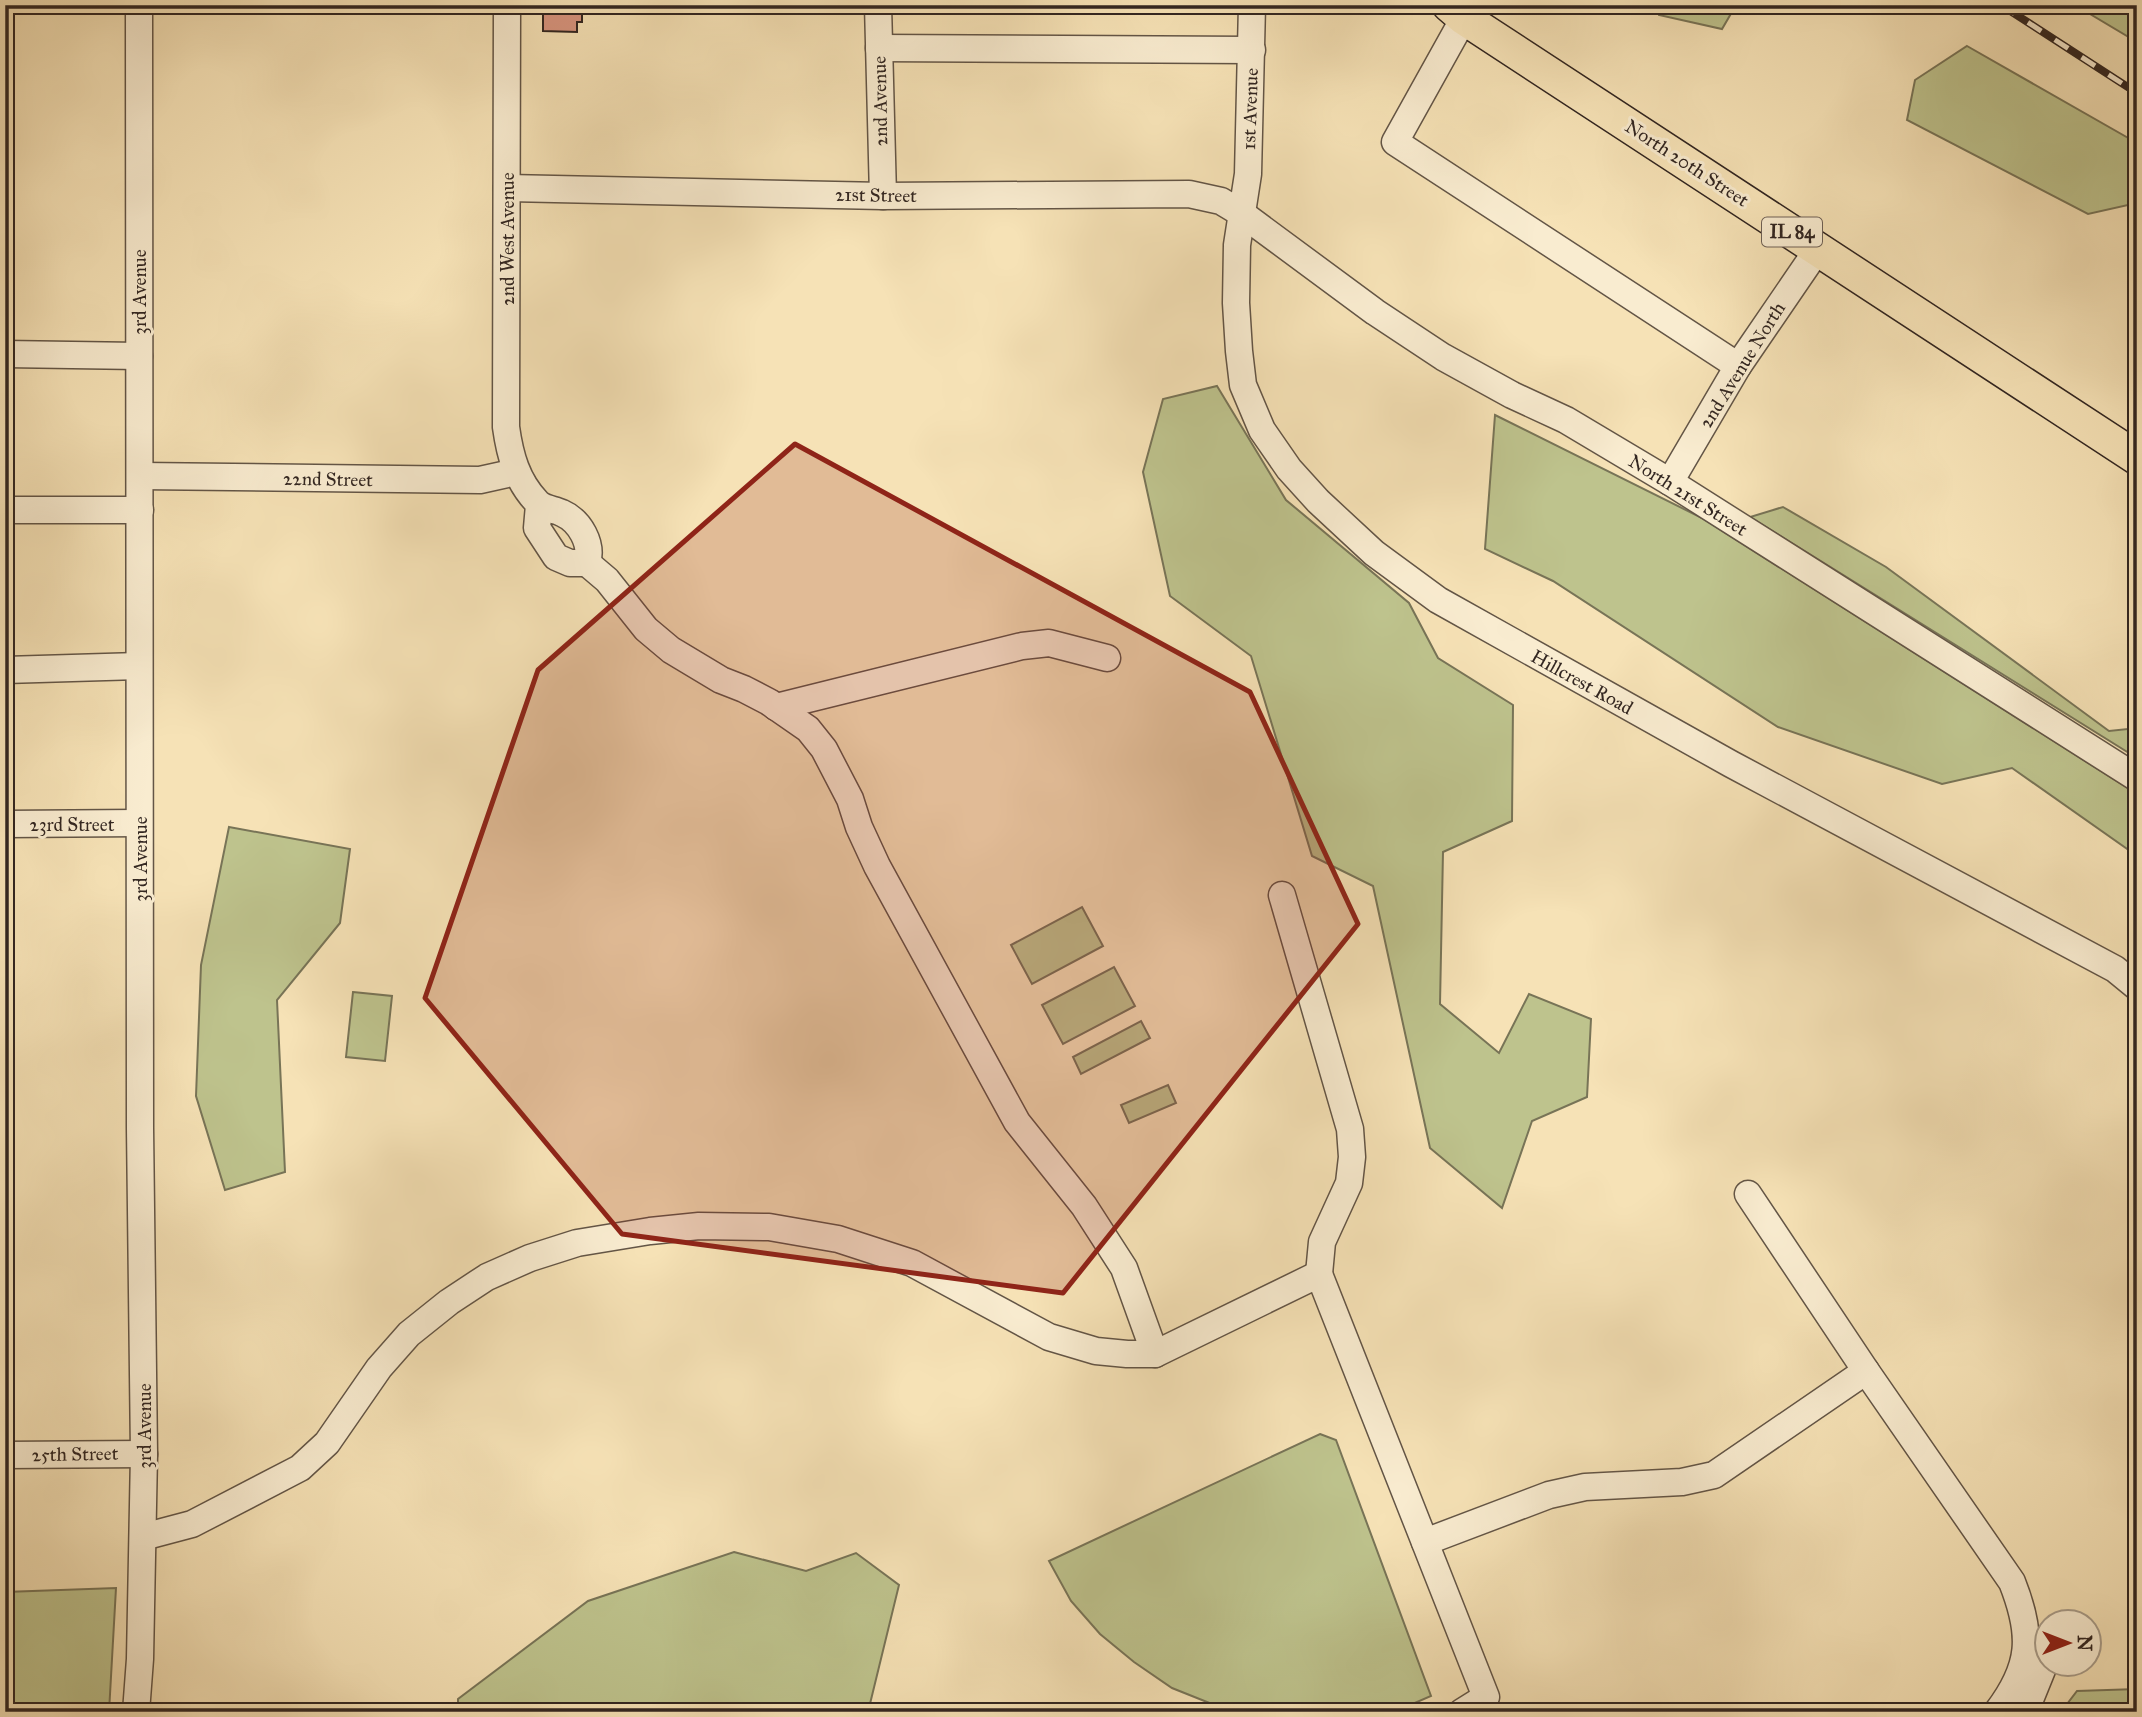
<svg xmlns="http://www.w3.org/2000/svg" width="2142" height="1717" font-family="'IM FELL Great Primer',serif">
	<rect width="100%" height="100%" fill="#f6e2b6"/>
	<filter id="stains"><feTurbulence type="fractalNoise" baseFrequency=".00286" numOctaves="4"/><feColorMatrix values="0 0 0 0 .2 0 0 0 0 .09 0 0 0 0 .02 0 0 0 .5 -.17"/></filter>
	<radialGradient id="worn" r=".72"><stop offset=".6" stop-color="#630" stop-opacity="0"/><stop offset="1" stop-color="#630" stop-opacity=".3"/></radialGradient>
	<g fill="#bec38d" stroke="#787457" stroke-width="2">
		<polygon points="1659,5 1736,5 1722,29 1659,15"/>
		<polygon points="2075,5 2137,5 2137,42"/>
		<polygon points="1967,46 2137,143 2137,203 2088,214 1907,120 1915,80"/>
		<polygon points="1217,386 1286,500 1409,603 1438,658 1513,705 1512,821 1443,852 1440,1004 1499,1053 1529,994 1591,1019 1587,1097 1532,1121 1502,1208 1430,1148 1373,886 1312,856 1251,656 1170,596 1143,472 1163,399"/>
		<polygon points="1495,415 1702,518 2137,794 2137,860 2130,851 2012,768 1942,784 1778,727 1553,581 1485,549"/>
		<polygon points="1783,507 1886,567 2109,731 2137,728 2137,758 1750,517"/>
		<polygon points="229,827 350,849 340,923 277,1000 285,1172 225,1190 196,1096 201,965"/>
		<polygon points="1082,907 1103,946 1032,984 1011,945"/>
		<polygon points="1114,967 1135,1006 1063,1044 1042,1005"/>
		<polygon points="353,992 392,996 385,1061 346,1057"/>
		<polygon points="1141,1021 1150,1038 1081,1074 1073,1057"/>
		<polygon points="1168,1085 1176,1103 1129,1123 1121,1105"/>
		<polygon points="1320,1434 1336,1440 1431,1696 1394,1712 1240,1712 1212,1704 1172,1688 1134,1662 1100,1634 1071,1601 1049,1561"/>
		<polygon points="734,1552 806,1571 856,1553 899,1585 868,1712 458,1712 458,1699 588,1601"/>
		<polygon points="116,1588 109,1712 5,1712 5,1592"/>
		<polygon points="2137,1689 2137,1712 2061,1712 2077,1691"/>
	</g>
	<polygon fill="#d7947e" stroke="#322621" stroke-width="2" points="543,5 582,5 582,22 577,22 577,32 543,31"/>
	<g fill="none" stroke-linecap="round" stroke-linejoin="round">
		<defs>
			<g id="minor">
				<path d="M507,5L506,427C510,456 517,481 537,502C543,509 554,509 562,513C580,521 593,544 587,563H570L556,557L537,528L539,505"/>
				<polyline points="878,5 883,196"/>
				<polyline points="1252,5 1248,174 1237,245 1236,303 1239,351 1243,385 1262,430 1289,469 1318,501 1374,553 1438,600 1731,764 2115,969 2137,987"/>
				<polyline points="1464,18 1395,142 1738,366"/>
				<polyline points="879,48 1252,50"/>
				<polyline points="507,188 883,196 1189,194 1221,201 1241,213 1375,312 1443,357 1512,395 1566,420 1670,482 2137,778"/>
				<polyline points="5,354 139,356"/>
				<polyline points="140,476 480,480 516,472"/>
				<polyline points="1670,482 1738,366 1818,249"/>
				<polyline points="5,510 140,510"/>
				<polyline points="587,563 607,580 646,629 671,650 721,680 744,689 769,702 808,729 824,749 850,799 859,827 877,866 1017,1122 1084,1206 1124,1268 1155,1354"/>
				<polyline points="5,670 139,666"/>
				<polyline points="776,707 1022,646 1049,643 1107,658"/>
				<polyline points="5,824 139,823"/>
				<polyline points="1282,895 1350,1129 1352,1157 1349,1183 1322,1242 1319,1274"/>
				<path d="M1748,1194L1866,1371L2012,1582C2033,1635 2032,1666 1997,1712"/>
				<polyline points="5,1455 144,1454"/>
				<polyline points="143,1537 192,1524 300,1468 327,1443 379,1368 409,1334 449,1302 487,1277 530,1258 577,1243 650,1231 699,1226 769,1227 838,1239 912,1263 1049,1337 1096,1351 1127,1354 1155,1354 1319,1274 1486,1697 1462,1712"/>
				<polyline points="1425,1542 1549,1495 1585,1487 1682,1482 1714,1475 1866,1371"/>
				<polyline points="136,1712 140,1659 144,1454 140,1128 139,5"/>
				<polyline points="2025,1712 2044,1665 2026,1635"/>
			</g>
			<polyline id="major" points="1449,5 1464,18 2137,458"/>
		</defs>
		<use href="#minor" stroke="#635546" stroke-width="29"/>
		<use href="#major" stroke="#322621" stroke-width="36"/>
		<use href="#minor" stroke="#f9ecd0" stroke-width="26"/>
		<use href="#major" stroke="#f6e2b6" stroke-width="33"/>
		<defs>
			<polyline id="rail" points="2001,5 2137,93"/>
		</defs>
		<use href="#rail" stroke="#322621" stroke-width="8"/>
		<use href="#rail" stroke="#f9ecd0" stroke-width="5" stroke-dasharray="16" stroke-linecap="butt"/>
	</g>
	<path fill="#8f2418" fill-opacity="0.2" stroke="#8f2418" stroke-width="5" stroke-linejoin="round" d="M795,444L1250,692L1358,924L1063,1293L622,1234L425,998L538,670Z"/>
	<g text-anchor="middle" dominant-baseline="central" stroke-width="6" stroke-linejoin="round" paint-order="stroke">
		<rect fill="#f9ecd0" stroke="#6e6156" stroke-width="2" x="1762" y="217.5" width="60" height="29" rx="5"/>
		<g font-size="18" font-weight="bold" fill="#322621">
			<text x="1792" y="232">IL 84</text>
		</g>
		<g font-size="19" fill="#322621" stroke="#f9ecd0">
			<text transform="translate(880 101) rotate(-91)">2nd Avenue</text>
			<text transform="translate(1250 109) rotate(-88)">1st Avenue</text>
			<text transform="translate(1687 163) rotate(33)">North 20th Street</text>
			<text transform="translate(876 195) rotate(1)">21st Street</text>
			<text transform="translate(507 239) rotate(-90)">2nd West Avenue</text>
			<text transform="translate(139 292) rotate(-90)">3rd Avenue</text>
			<text transform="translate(1742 365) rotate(-58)">2nd Avenue North</text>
			<text transform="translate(328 479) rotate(1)">22nd Street</text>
			<text transform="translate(1688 495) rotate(32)">North 21st Street</text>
			<text transform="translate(1582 682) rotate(29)">Hillcrest Road</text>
			<text x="72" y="824">23rd Street</text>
			<text transform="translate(140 859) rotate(-90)">3rd Avenue</text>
			<text transform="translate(144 1426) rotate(-90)">3rd Avenue</text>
			<text transform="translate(75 1454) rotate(-1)">25th Street</text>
		</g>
	</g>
	<rect width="2142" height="1717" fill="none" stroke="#f6e2b6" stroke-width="28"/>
	<rect x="7" y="7" width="2128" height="1703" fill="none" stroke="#322621" stroke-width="3.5"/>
	<rect x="14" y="14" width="2114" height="1689" fill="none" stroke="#322621" stroke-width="2"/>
	<g transform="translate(2068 1643) rotate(90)"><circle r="33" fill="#f9ecd0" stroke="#a99d8a" stroke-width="2"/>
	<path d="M0-5L12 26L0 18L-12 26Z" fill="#8f2418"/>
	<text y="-10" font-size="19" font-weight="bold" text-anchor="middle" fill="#322621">N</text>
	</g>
	<rect width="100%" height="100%" filter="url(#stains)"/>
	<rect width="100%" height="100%" fill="url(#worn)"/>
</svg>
